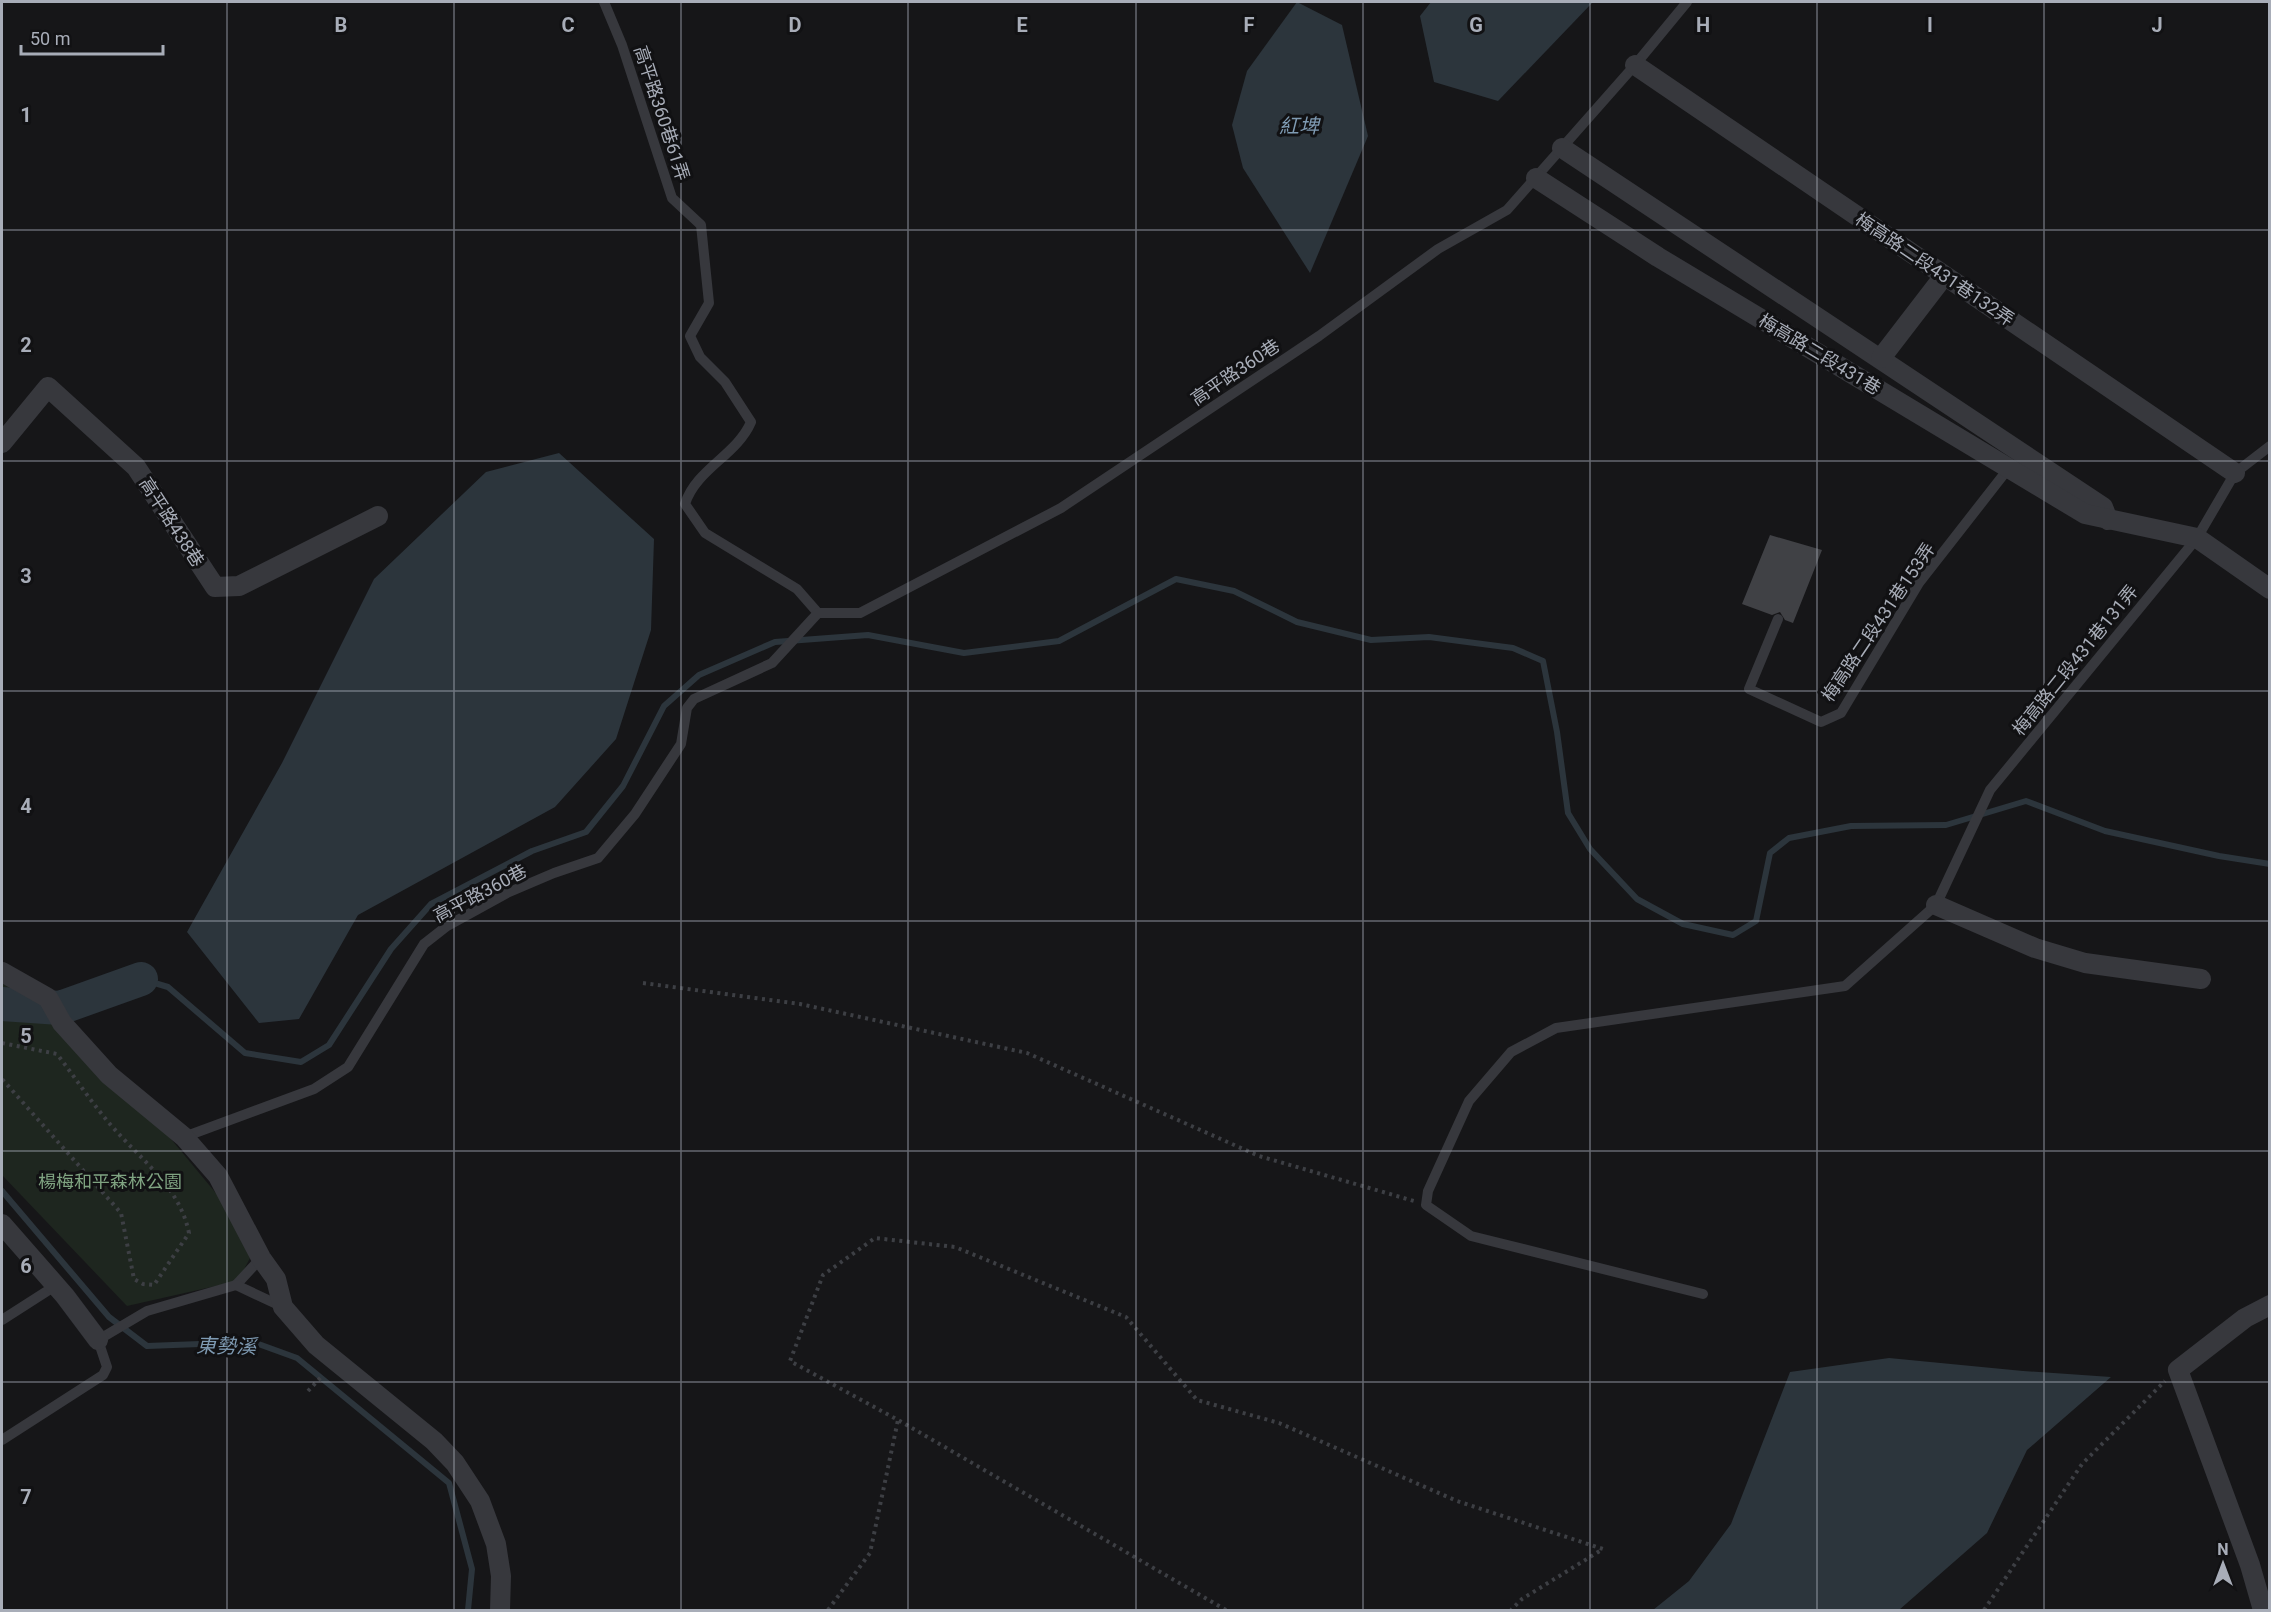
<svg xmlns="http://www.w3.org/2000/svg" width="2271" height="1612" font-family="Roboto,'Noto Sans TC',sans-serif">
	<rect width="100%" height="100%" fill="#161618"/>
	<polygon fill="#1e261f" points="2,978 37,998 161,1127 229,1209 250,1258 238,1281 127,1306 2,1175"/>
	<g fill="#2c353c">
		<polygon points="1297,2 1342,25 1368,136 1310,273 1243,168 1232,125 1247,71"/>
		<polygon points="1431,2 1593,2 1498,101 1434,82 1420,16"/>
		<polygon points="559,453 654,539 651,630 616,739 555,807 358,915 299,1019 259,1023 187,932 282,763 374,579 486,472"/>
		<polygon points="1889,1358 2023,1371 2111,1377 2027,1450 1987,1533 1899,1610 1653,1610 1689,1581 1731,1524 1790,1372"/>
	</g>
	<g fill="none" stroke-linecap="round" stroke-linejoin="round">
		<g stroke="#2c353c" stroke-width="6">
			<polyline points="141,979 168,987 245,1053 301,1062 329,1045 391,949 431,904 532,851 586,832 623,786 664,706 699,675 775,642 868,635 964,653 1059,641 1176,579 1234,591 1297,622 1371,640 1429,637 1513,648 1543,661 1557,732 1568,813 1590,849 1637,899 1683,924 1733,935 1756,921 1770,853 1789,838 1851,826 1946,825 2026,801 2105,831 2219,856 2270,864"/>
			<polyline points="2,1191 109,1317 147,1346 253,1342 297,1358 449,1483 472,1569 468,1610"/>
		</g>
		<polyline stroke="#2c353c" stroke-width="34" points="2,1004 60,1008 141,979"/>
	</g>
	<polygon fill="#404145" points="1770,535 1822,550 1793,623 1785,620 1780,612 1772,615 1742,604"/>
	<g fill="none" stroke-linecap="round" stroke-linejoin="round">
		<g stroke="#3d3f44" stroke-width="4" stroke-dasharray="3 4.5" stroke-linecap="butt">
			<polyline points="643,983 800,1004 1027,1053 1259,1156 1414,1201"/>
			<path d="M2,1043L57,1054C77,1080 95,1108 117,1132C146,1164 180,1189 189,1233L154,1285L143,1284L134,1279L121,1213L2,1079"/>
			<polyline points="308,1391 323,1375"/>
			<polyline points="828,1610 870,1553 898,1420"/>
			<polyline points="1226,1610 898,1420 790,1361 823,1275 875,1238 955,1247 1126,1317 1197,1400 1279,1423 1457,1501 1603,1549 1522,1599 1511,1610"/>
			<polyline points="1984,1610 2082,1464 2165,1381"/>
		</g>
		<g stroke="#37383d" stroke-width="10">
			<path d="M604,2L622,45L672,198L701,225L709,303L690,336L700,357L725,382L751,422C737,455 696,469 685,504L705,533L797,589L818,613"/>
			<polyline points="1778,619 1749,689 1821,722 1841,713 1919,583 2008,469"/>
			<polyline points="184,1137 314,1089 348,1067 424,944 447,926 507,893 554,873 598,858 635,814 681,744 687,708 694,699 772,663 818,613 860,613 1061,508 1319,336 1438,249 1507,210 1635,65 1687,2"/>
			<polyline points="236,1285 261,1258"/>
			<polyline points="1703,1294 1471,1236 1426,1205 1428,1191 1469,1101 1511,1052 1556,1028 1845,986 1936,905 1990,790 2197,538 2235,473 2270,446"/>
			<polyline points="2,1320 55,1286"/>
			<polyline points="2,1440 103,1375 107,1367 98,1340 147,1311 236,1285 283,1307"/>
		</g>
		<g stroke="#37383d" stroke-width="20">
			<polyline points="1635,65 2235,473"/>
			<polyline points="1562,148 2103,507 2108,520"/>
			<polyline points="1536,178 1658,257 2085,514 2197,538 2270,589"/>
			<polyline points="1881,358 1944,276"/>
			<polyline points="2,443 48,387 136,467 215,587 239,586 378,516"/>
			<polyline points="1936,905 2035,948 2085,963 2201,979"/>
			<polyline points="2,972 48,998 62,1023 109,1075 184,1137 218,1176 261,1258 276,1279 283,1307 316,1345 434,1441 455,1463 480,1501 496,1544 501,1576 500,1610"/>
			<polyline points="2,1224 65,1296 98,1340"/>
			<polyline points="2263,1610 2250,1565 2178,1370 2245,1318 2270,1305"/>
		</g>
	</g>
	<path fill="none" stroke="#a8adb8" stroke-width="1.5" stroke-opacity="0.55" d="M227,2V1610M454,2V1610M681,2V1610M908,2V1610M1136,2V1610M1363,2V1610M1590,2V1610M1817,2V1610M2044,2V1610M2,230H2270M2,461H2270M2,691H2270M2,921H2270M2,1151H2270M2,1382H2270"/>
	<g text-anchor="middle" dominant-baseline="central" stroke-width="6" stroke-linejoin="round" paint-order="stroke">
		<g font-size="18" fill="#a8adb8" stroke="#111113">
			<text transform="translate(662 113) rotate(72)">高平路360巷61弄</text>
			<text transform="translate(1935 269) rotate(34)">梅高路二段431巷132弄</text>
			<text transform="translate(1820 354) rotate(31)">梅高路二段431巷</text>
			<text transform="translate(1235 372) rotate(-34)">高平路360巷</text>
			<text transform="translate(172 522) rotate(57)">高平路438巷</text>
			<text transform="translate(1878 622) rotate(-56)">梅高路二段431巷153弄</text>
			<text transform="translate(2075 660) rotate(-51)">梅高路二段431巷131弄</text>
			<text transform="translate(480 893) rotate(-28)">高平路360巷</text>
		</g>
		<g font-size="18" fill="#7fa381" stroke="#111113">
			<text x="110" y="1181">楊梅和平森林公園</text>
		</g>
		<g font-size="20" font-style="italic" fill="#7f9bb3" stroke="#111113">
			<text x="1299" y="126">紅埤</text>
			<text transform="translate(226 1346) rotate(1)">東勢溪</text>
		</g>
	</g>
	<g font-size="20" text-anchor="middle" font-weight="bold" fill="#a8adb8" stroke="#111113" stroke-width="6" stroke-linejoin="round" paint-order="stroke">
		<text x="341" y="32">B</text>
		<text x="568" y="32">C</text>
		<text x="795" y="32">D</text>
		<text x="1022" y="32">E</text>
		<text x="1249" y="32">F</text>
		<text x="1476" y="32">G</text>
		<text x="1703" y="32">H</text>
		<text x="1930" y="32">I</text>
		<text x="2157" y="32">J</text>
		<text x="26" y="122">1</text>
		<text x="26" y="352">2</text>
		<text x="26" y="583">3</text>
		<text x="26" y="813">4</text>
		<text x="26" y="1043">5</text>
		<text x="26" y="1273">6</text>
		<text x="26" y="1504">7</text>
	</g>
	<rect width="2271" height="1612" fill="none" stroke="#a8adb8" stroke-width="6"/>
	<g transform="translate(2223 1564)" stroke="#111113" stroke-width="4.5" paint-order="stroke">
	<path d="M0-4.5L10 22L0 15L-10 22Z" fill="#a8adb8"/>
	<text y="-9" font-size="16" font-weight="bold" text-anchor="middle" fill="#a8adb8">N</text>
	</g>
	<path d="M21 45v9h142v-9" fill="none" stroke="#a8adb8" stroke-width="3"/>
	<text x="30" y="45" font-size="18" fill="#a8adb8" stroke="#111113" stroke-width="4.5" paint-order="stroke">50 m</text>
</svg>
